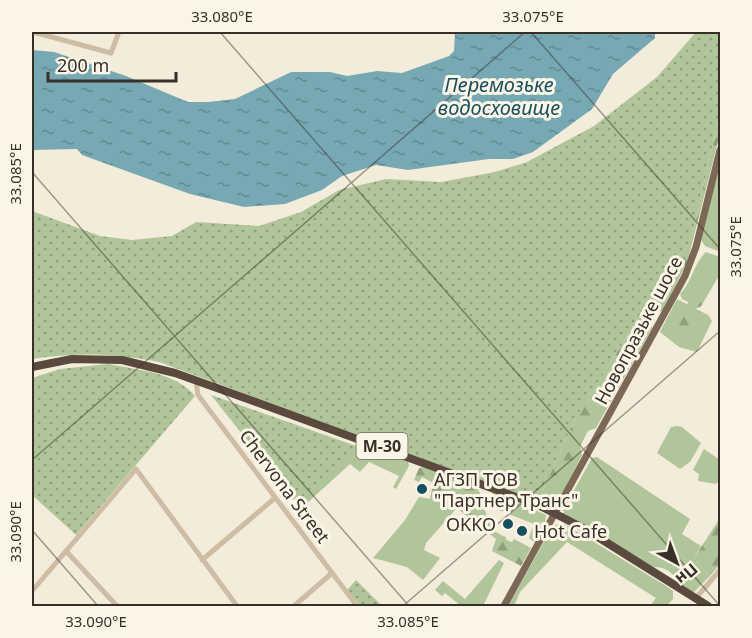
<svg xmlns="http://www.w3.org/2000/svg" width="752" height="638" font-family="'Noto Sans',sans-serif">
	<defs>
		<pattern id="forest-firs" width="22" height="20" patternUnits="userSpaceOnUse" patternTransform="scale(1.5)"><rect width="22" height="20" fill="#b0c599"/><path d="M5 1l3.5 6h-7zM16 11l3.5 6h-7z" fill="#90a07d"/></pattern>
		<pattern id="park-dots" width="8" height="8" patternUnits="userSpaceOnUse" patternTransform="scale(1.5)"><rect width="8" height="8" fill="#b0c599"/><path d="M2 2h.1M6 6h.1" fill="none" stroke="#90a07d" stroke-width="1.8" stroke-linecap="round"/></pattern>
		<pattern id="water-ripples" width="26" height="14" patternUnits="userSpaceOnUse" patternTransform="scale(1.5)"><rect width="26" height="14" fill="#76a9b4"/><path d="M2 4q2-2 4 0t4 0M15 11q2-2 4 0t4 0" fill="none" stroke="#628a92"/></pattern>
	</defs>
	<rect width="100%" height="100%" fill="#f4ecda"/>
	<g fill="#b0c599">
		<polygon points="720,162 720,252 705,246 701,240"/>
		<path d="M706,252L720,257V274L700,308L682,299L680,294C694,279 692,266 706,252Z"/>
		<polygon points="677,299 708,315 712,321 697,352 679,347 660,332"/>
		<polygon points="677,426 682,427 701,443 690,462 680,469 657,453 671,427"/>
		<polygon points="361,444 408,461 409,466 396,489 393,487 399,476 369,462 360,472 350,464 305,505 300,500"/>
		<polygon points="704,449 720,460 720,479 716,484 698,481 699,474 693,470"/>
		<path d="M597,457L690,519L682,534L701,546L694,558L710,576L694,592C676,587 675,566 654,567L563,514L564,508L592,458Z"/>
		<polygon points="495,492 546,515 545,523 534,542 529,538 534,524 496,509 488,496"/>
		<polygon points="419,497 450,502 457,508 426,543 424,550 440,558 423,580 407,567 373,558 405,520"/>
		<polygon points="563,523 666,586 673,591 673,599 666,606 650,606 656,598 567,542 520,592 514,606 508,606 550,531 555,525"/>
		<polygon points="499,560 504,563 483,606 461,606 445,593 442,596 435,590 443,581 465,599"/>
	</g>
	<g fill="url(#forest-firs)">
		<polygon points="720,113 720,134 687,263 662,311 655,312 650,321 652,328 596,428 588,431 580,446 582,455 561,495 552,506 538,501 573,423 670,267 691,240"/>
		<polygon points="703,292 706,292 702,305 695,309 706,322 704,328 695,335 685,327 676,329 674,324 680,315 692,318 675,307 676,302 688,304 687,300 693,302"/>
		<path d="M424,467L475,485C488,501 482,530 506,537V540L512,542L514,539L531,548L521,566L492,551L496,539L449,502L430,499L433,483L422,477L419,482L414,480L419,468Z"/>
		<polygon points="720,518 720,564 710,576 694,558"/>
	</g>
	<g fill="url(#park-dots)">
		<path d="M696,32H720V113L691,240L670,267L573,423L538,501L159,362C115,353 76,352 32,359V211L100,236L132,240L172,236L196,222L259,226L301,212L339,190L386,179L441,182L495,172L527,162L594,126L657,77Z"/>
		<path d="M108,364C137,370 176,372 195,396L76,535L32,495V378L60,369Z"/>
		<polygon points="211,395 359,447 297,503"/>
		<polygon points="356,580 382,606 361,606 347,590"/>
	</g>
	<polygon fill="url(#water-ripples)" points="455,32 655,32 655,38 613,74 592,109 533,152 513,159 489,159 408,170 376,165 342,176 322,190 285,204 244,207 190,194 82,155 77,149 32,150 32,50 54,52 126,76 188,102 208,102 235,99 291,72 330,72 347,76 377,71 402,73 449,56 454,51"/>
	<g fill="none" stroke-linecap="round" stroke-linejoin="round">
		<g stroke="#cdbda5" stroke-width="5">
			<polyline points="33,32 111,53 119,32"/>
			<polyline points="196,381 198,395 357,606"/>
			<polyline points="66,551 117,606"/>
			<polyline points="202,560 275,498"/>
			<polyline points="32,591 136,469 237,606"/>
			<polyline points="696,598 720,570"/>
			<polyline points="294,606 332,573"/>
		</g>
		<polyline stroke="#7c6856" stroke-width="7" points="504,606 685,276 696,247 720,150"/>
		<polyline stroke="#5a4a3d" stroke-width="8" points="32,367 72,359 122,360 175,373 256,402 538,505 585,529 708,606"/>
	</g>
	<path fill="none" stroke="#382f27" stroke-width="1.5" stroke-opacity="0.45" d="M220,32L720,606M531,32L720,249M32,172L409,606M32,460L525,32M32,530L98,606M403,606L720,331"/>
	<g fill="#184f5e" stroke="#fbf5e7" stroke-width="2">
		<circle cx="422" cy="489" r="6"/>
		<circle cx="508" cy="524" r="6"/>
		<circle cx="522" cy="531" r="6"/>
	</g>
	<g text-anchor="middle" dominant-baseline="central" stroke-width="6" stroke-linejoin="round" paint-order="stroke">
		<rect fill="#fbf5e7" stroke="#726a61" stroke-width="1.5" x="356.5" y="433" width="51" height="26" rx="4.5"/>
		<g font-size="16" font-weight="bold" fill="#382f27">
			<text x="382" y="446">М-30</text>
		</g>
		<g font-size="18" fill="#382f27" stroke="#fbf5e7">
			<text transform="translate(638 330) rotate(-62)">Новопразьке шосе</text>
			<text transform="translate(285 486) rotate(53)">Chervona Street</text>
		</g>
		<g font-size="18" fill="#382f27" stroke="#fbf5e7" text-anchor="start">
			<text x="434" y="479">АГЗП ТОВ<tspan x="434" dy="21">"Партнер Транс"</tspan></text>
			<text x="496" y="524" text-anchor="end">OKKO</text>
			<text x="534" y="531">Hot Cafe</text>
		</g>
		<g font-size="20" font-style="italic" fill="#184f5e" stroke="#fbf5e7">
			<text x="499" y="84">Перемозьке<tspan x="499" dy="23">водосховище</tspan></text>
		</g>
	</g>
	<rect width="752" height="638" fill="none" stroke="#fbf5e7" stroke-width="66"/>
	<g transform="translate(677 563) rotate(139)" stroke="#fbf5e7" stroke-width="4.5" paint-order="stroke">
	<path d="M0-4.5L10 22L0 15L-10 22Z" fill="#382f27"/>
	<text y="-9" font-size="16" font-weight="bold" text-anchor="middle" fill="#382f27">Пн</text>
	</g>
	<path d="M48 72v9h128v-9" fill="none" stroke="#382f27" stroke-width="3"/>
	<text x="57" y="72" font-size="18" fill="#382f27" stroke="#fbf5e7" stroke-width="4.5" paint-order="stroke">200 m</text>
	<rect x="33" y="33" width="686" height="572" fill="none" stroke="#382f27" stroke-width="2"/>
	<g font-size="15" text-anchor="middle" fill="#382f27">
		<text x="222" y="22">33.080°E</text>
		<text x="533" y="22">33.075°E</text>
		<text transform="translate(16 174) rotate(-90)" y="5">33.085°E</text>
		<text transform="translate(736 247) rotate(-90)" y="5">33.075°E</text>
		<text transform="translate(16 532) rotate(-90)" y="5">33.090°E</text>
		<text x="96" y="627">33.090°E</text>
		<text x="408" y="627">33.085°E</text>
	</g>
</svg>
